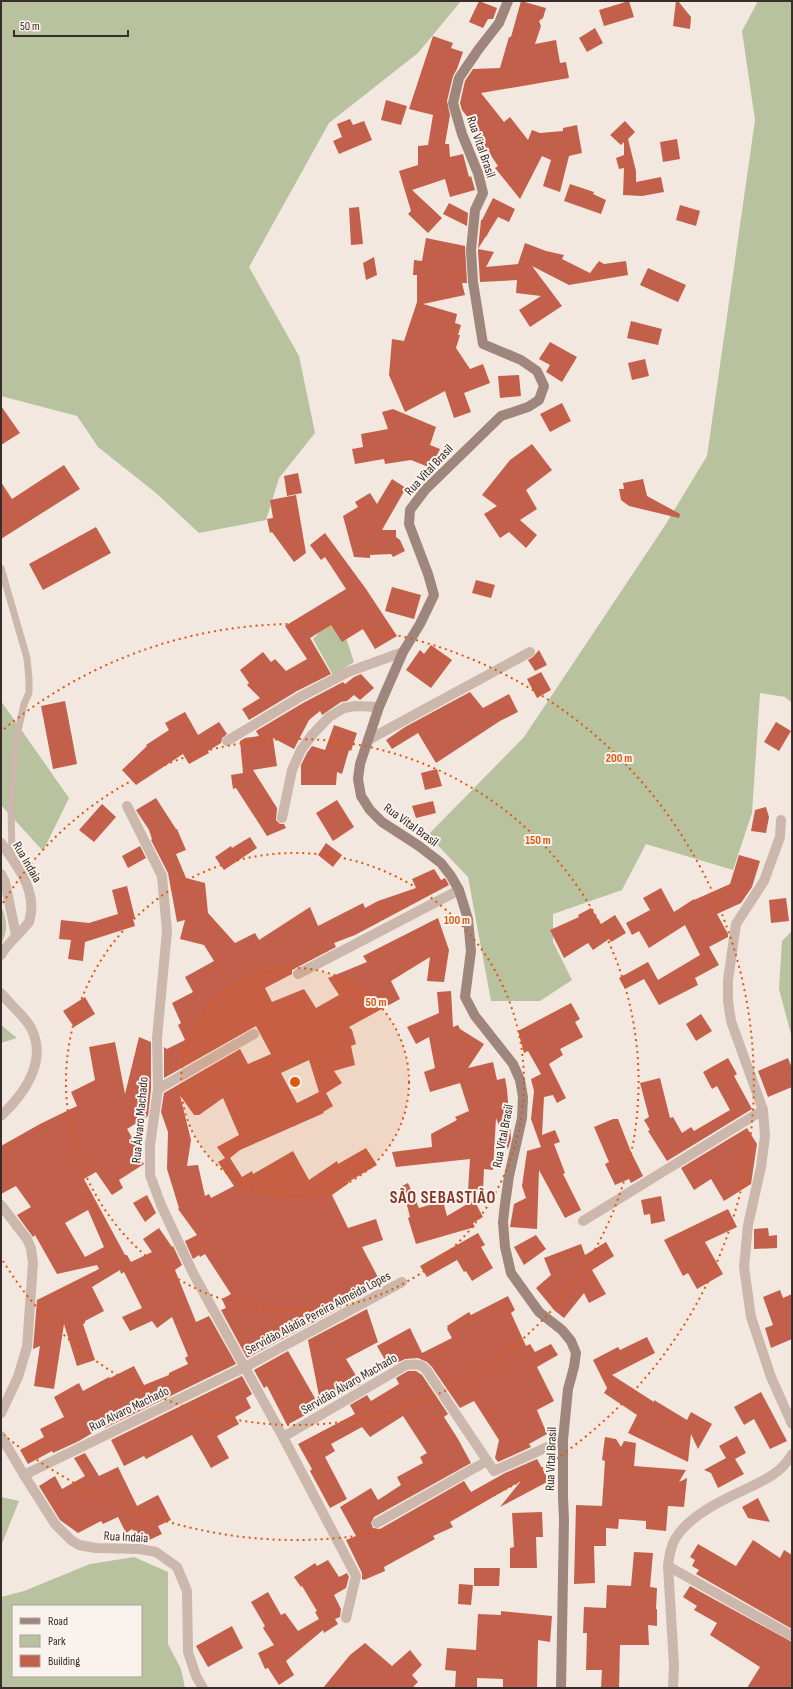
<svg xmlns="http://www.w3.org/2000/svg" width="793" height="1689" font-family="'Sofia Sans Condensed',sans-serif">
	<rect width="100%" height="100%" fill="#f2e8df"/>
	<g fill="#b8c29f" fill-rule="evenodd">
		<polygon points="1,1 461,1 418,53 329,123 249,267 299,356 315,433 279,478 266,520 199,533 156,493 98,447 77,416 1,396"/>
		<polygon points="758,1 792,1 792,703 785,697 760,693 752,813 733,870 646,844 622,890 553,914 553,942 572,980 540,1001 491,1001 468,877 428,835 524,737 664,527 707,456 755,120 742,31"/>
		<polygon points="328,623 345,635 354,662 333,675 313,639"/>
		<polygon points="1,701 69,798 43,851 1,805"/>
		<path d="M3,910C7,923 8,931 1,944V912Z"/>
		<polygon points="792,931 792,1038 779,989 782,941"/>
		<polygon points="1,1025 17,1038 1,1043"/>
		<polygon points="1,1497 19,1501 1,1546"/>
		<path d="M134,1557L168,1572V1644L181,1669L185,1688H1V1597L24,1591L90,1564ZM13,1606H141V1676H13Z"/>
	</g>
	<g fill="#c3604c" fill-rule="evenodd">
		<polygon points="479,1 497,8 493,19 488,19 483,28 469,22"/>
		<polygon points="521,1 546,8 543,18 539,21 541,26 535,44 556,40 560,63 566,62 569,78 481,93 504,122 510,117 528,140 532,130 540,133 563,131 563,128 577,125 582,153 569,156 560,192 543,186 551,160 542,156 520,199 495,168 498,166 480,139 483,137 462,110 460,103 465,81 473,69 500,68 509,37 511,37"/>
		<polygon points="629,1 634,17 604,26 599,10"/>
		<polygon points="676,1 678,1 691,17 690,29 673,26"/>
		<polygon points="595,28 603,43 587,52 579,38"/>
		<polygon points="433,36 453,43 451,48 463,52 457,69 453,76 447,101 450,115 445,144 449,144 450,157 463,154 469,177 471,176 475,190 450,197 445,179 412,190 442,218 428,233 408,214 411,211 399,171 418,165 418,146 428,145 433,115 409,109"/>
		<polygon points="386,100 407,106 401,125 381,120"/>
		<polygon points="350,119 353,125 364,121 372,140 339,154 333,141 342,137 337,124"/>
		<polygon points="625,121 635,132 628,139 636,171 636,182 661,177 664,192 642,196 623,195 624,168 619,169 616,158 624,155 624,142 621,145 610,135"/>
		<polygon points="677,139 680,159 663,162 660,142"/>
		<polygon points="570,184 594,192 593,194 606,200 601,214 564,201"/>
		<polygon points="493,198 515,209 509,222 498,217 487,235 487,237 486,236 478,249 494,252 486,267 518,264 525,243 546,251 564,255 562,259 590,273 599,261 604,264 626,261 628,275 569,285 532,266 562,306 530,327 519,310 541,296 516,293 517,280 480,282 478,250 481,220 482,220"/>
		<polygon points="449,203 468,213 467,226 443,214"/>
		<polygon points="680,205 700,211 696,226 676,220"/>
		<polygon points="359,207 363,244 351,245 349,208"/>
		<polygon points="426,238 465,246 467,283 462,283 465,295 423,304 457,314 455,323 461,325 458,335 460,335 456,348 470,369 483,364 490,383 464,393 471,412 454,418 445,391 405,412 389,375 392,339 404,341 417,302 417,275 413,275 414,260 422,261"/>
		<polygon points="374,257 377,275 366,280 363,263"/>
		<polygon points="648,268 686,285 678,302 640,285"/>
		<polygon points="631,321 662,329 658,345 627,338"/>
		<polygon points="550,342 577,357 562,382 546,372 550,365 539,359"/>
		<polygon points="645,359 649,376 632,380 628,363"/>
		<polygon points="519,375 521,396 500,398 498,376"/>
		<polygon points="562,403 571,421 550,432 540,414"/>
		<polygon points="1,406 20,433 1,445"/>
		<polygon points="393,409 436,427 430,445 440,449 431,468 411,460 385,464 384,459 355,464 352,449 363,447 361,434 388,429 382,412"/>
		<polygon points="532,444 552,470 526,490 537,509 520,520 537,535 526,548 509,532 500,538 484,514 497,506 482,495 510,460"/>
		<polygon points="64,465 80,489 1,539 1,482 12,499"/>
		<polygon points="298,473 302,493 287,496 284,476"/>
		<polygon points="392,479 406,488 382,530 396,530 396,537 400,540 405,551 393,557 391,554 370,555 370,558 354,557 343,516 358,507 355,502 370,493 377,504"/>
		<polygon points="643,479 647,496 680,514 679,518 629,506 621,500 619,489 624,489 623,483"/>
		<polygon points="296,495 306,553 294,562 272,532 270,533 267,519 273,518 270,500"/>
		<polygon points="96,527 111,553 43,590 29,564"/>
		<polygon points="325,533 366,589 397,636 375,649 363,629 342,642 331,625 310,638 331,674 297,691 249,720 242,709 260,698 247,685 249,683 240,670 263,652 271,662 275,659 286,671 307,659 285,626 346,589 325,557 321,560 310,545"/>
		<polygon points="476,580 495,585 491,598 472,593"/>
		<polygon points="392,587 421,595 414,619 385,611"/>
		<polygon points="431,645 452,660 431,688 406,670 420,650 424,654"/>
		<polygon points="539,650 547,665 535,671 528,660 533,657"/>
		<polygon points="541,672 551,690 537,698 527,679"/>
		<polygon points="361,674 374,688 360,700 354,695 347,701 341,702 322,715 320,711 309,720 294,749 273,738 277,766 253,770 277,808 276,820 280,824 284,824 286,828 267,836 236,788 233,789 231,775 243,773 240,741 245,738 259,736 256,731 303,703 343,682 345,684 354,677"/>
		<polygon points="470,692 483,708 509,694 518,712 500,721 436,763 418,733 392,749 386,740 405,727"/>
		<polygon points="65,701 77,764 53,769 41,706"/>
		<polygon points="185,712 198,735 219,722 227,734 222,738 221,743 208,751 209,753 189,764 183,754 136,785 122,770 147,746 146,745 169,730 165,723"/>
		<polygon points="776,722 791,731 779,751 764,742"/>
		<polygon points="334,725 357,733 351,751 349,750 342,774 337,772 336,785 301,785 301,765 307,753 312,746 325,750"/>
		<polygon points="437,769 442,786 425,790 421,773"/>
		<path d="M156,798L176,829H177L186,850L176,854L186,878L205,883L208,913L235,943L255,933L259,940L310,907L318,926L363,903L365,908L378,901L416,888L412,879L434,869L441,880L445,878L449,885L355,935L334,943L336,947L292,970V974L265,988L272,1002L304,989L316,1008L339,995L328,978L367,962L363,956L438,918L449,950L444,982L427,981L430,957L391,981L400,999L349,1027L352,1030L356,1044L351,1046L355,1065L334,1071L342,1083L326,1093L333,1106L323,1112L324,1113L240,1150L230,1158L242,1177L252,1171L253,1174L293,1151L309,1180L337,1161L338,1164L366,1148L377,1165L348,1182L349,1183L332,1195L348,1228L376,1219L383,1240L362,1247L380,1281L366,1288L368,1293L247,1358L221,1310L226,1308L222,1299L231,1294L205,1254L200,1257L199,1255L193,1259L185,1241L197,1235L178,1209L179,1208L167,1169L168,1132L161,1112L164,1093L240,1049L248,1064L271,1054L256,1026L164,1078V1047L167,1049L185,1040L178,1025L181,1023L172,1003L193,992L185,977L214,961L204,945L180,939L185,920L177,922L168,873L151,840L152,839L149,830L136,810ZM309,1060L319,1092L297,1103L281,1073ZM180,1095L194,1115H199L223,1098L239,1135L217,1147L225,1158L218,1162L234,1186L211,1198L209,1194L205,1196L198,1165L187,1166L191,1140Z"/>
		<polygon points="337,800 354,827 333,841 316,813"/>
		<polygon points="433,801 436,813 416,818 412,806"/>
		<polygon points="102,804 116,817 94,842 79,830"/>
		<polygon points="766,807 769,817 766,833 751,831 755,810"/>
		<polygon points="250,837 257,848 224,870 215,857 231,846 232,848"/>
		<polygon points="326,843 342,855 333,867 318,855"/>
		<polygon points="140,846 146,858 128,868 122,856"/>
		<polygon points="739,855 760,861 752,887 741,903 717,914 728,934 728,937 709,947 719,965 695,978 698,985 659,1005 644,979 625,989 619,978 648,962 658,980 700,955 685,925 649,948 639,931 632,935 626,923 650,910 643,898 661,888 674,912 694,899 694,900 730,884"/>
		<polygon points="127,886 135,918 133,919 135,926 85,942 83,961 68,959 71,940 59,939 61,920 89,923 118,914 112,890"/>
		<polygon points="786,898 789,921 771,923 769,900"/>
		<polygon points="591,908 601,924 615,915 626,933 611,942 609,939 593,950 588,943 564,958 550,930 579,917 578,915"/>
		<polygon points="451,991 453,1027 458,1025 460,1029 484,1044 468,1068 493,1062 497,1080 505,1078 507,1089 511,1139 508,1149 496,1118 493,1170 484,1169 483,1190 468,1191 470,1159 396,1167 392,1152 432,1147 431,1134 457,1120 455,1117 469,1111 460,1083 430,1092 424,1072 435,1068 429,1037 416,1044 407,1027 439,1013 437,992"/>
		<polygon points="85,997 95,1014 74,1027 63,1011"/>
		<polygon points="571,1003 580,1019 575,1022 583,1037 560,1049 563,1055 549,1064 566,1098 557,1103 553,1095 544,1097 542,1135 555,1130 560,1142 554,1144 565,1173 563,1174 581,1210 565,1218 539,1170 537,1229 510,1227 514,1204 526,1198 522,1186 527,1151 541,1147 531,1119 534,1091 531,1079 541,1074 528,1051 524,1053 518,1031"/>
		<polygon points="701,1014 712,1031 696,1041 686,1024"/>
		<path d="M139,1037L151,1042V1089L148,1116L127,1129L137,1146L133,1148L144,1164L119,1180L123,1188L112,1195L96,1172L84,1179L125,1255H127L131,1262L152,1252L143,1239L159,1228L172,1247L173,1246L182,1265L175,1270L196,1322L209,1316L236,1364L105,1428L104,1426L79,1441L53,1453L52,1451L28,1464L20,1450L44,1437L40,1429L64,1417L54,1397L79,1383L83,1391L109,1377L110,1378L134,1366L144,1385L169,1375V1373L188,1364L185,1358L188,1356L172,1317L157,1328L152,1321L130,1331L122,1317L142,1308L124,1272L121,1274L120,1270L92,1287L104,1311L85,1321V1323L83,1324L95,1360L77,1366L64,1324L54,1389L34,1386L40,1346L33,1349L37,1300L99,1269L97,1265L57,1274L35,1235L33,1237L17,1215L31,1207L16,1186L1,1194V1146L40,1124L77,1106L71,1092L95,1080L89,1047L115,1042L125,1094ZM88,1210L104,1247L85,1257L65,1223Z"/>
		<polygon points="728,1058 737,1074 734,1076 752,1109 667,1161 648,1131 650,1130 644,1120 649,1117 640,1083 660,1078 670,1118 673,1117 682,1133 691,1127 694,1131 730,1110 717,1086 712,1089 703,1072"/>
		<polygon points="788,1058 792,1068 792,1087 768,1097 758,1071"/>
		<polygon points="613,1119 618,1119 631,1152 643,1176 631,1183 629,1179 615,1185 605,1164 609,1162 594,1127"/>
		<polygon points="747,1128 757,1144 751,1184 724,1201 711,1179 694,1190 681,1168"/>
		<polygon points="408,1183 419,1208 443,1201 447,1216 474,1200 483,1217 473,1223 475,1227 416,1244 408,1218 410,1217 402,1186"/>
		<polygon points="147,1195 156,1213 145,1222 133,1203"/>
		<polygon points="661,1196 665,1221 651,1224 650,1214 644,1215 641,1200"/>
		<polygon points="728,1209 737,1227 705,1242 723,1274 697,1289 688,1273 683,1276 664,1240"/>
		<polygon points="768,1228 769,1236 777,1235 777,1248 754,1249 754,1229"/>
		<polygon points="478,1233 485,1245 481,1247 493,1268 472,1281 466,1271 464,1272 457,1260 427,1277 420,1266"/>
		<polygon points="536,1235 546,1249 524,1265 514,1247"/>
		<polygon points="606,1242 614,1256 592,1270 606,1294 589,1303 584,1293 564,1318 554,1310 536,1288 551,1275 544,1258 581,1244 585,1255"/>
		<polygon points="780,1290 783,1298 792,1294 792,1339 771,1348 765,1328 773,1325 763,1297"/>
		<polygon points="508,1296 515,1310 511,1313 526,1346 530,1344 535,1352 551,1344 558,1355 537,1367 554,1401 537,1410 547,1434 529,1444 531,1447 498,1462 495,1458 499,1440 474,1401 460,1408 432,1367 427,1362 418,1358 405,1359 389,1367 377,1346 410,1328 422,1353 452,1338 447,1329 448,1328 447,1326 469,1312 471,1315"/>
		<polygon points="367,1309 378,1342 346,1359 361,1384 321,1406 308,1340"/>
		<polygon points="647,1337 655,1353 612,1375 654,1402 654,1400 687,1420 691,1412 712,1424 698,1449 691,1434 688,1462 628,1433 637,1415 604,1393 607,1388 593,1360 618,1347 620,1350"/>
		<polygon points="288,1351 320,1407 287,1425 267,1386 264,1388 254,1370"/>
		<polygon points="408,1371 416,1371 422,1375 448,1414 444,1417 458,1439 471,1463 374,1517 371,1523 373,1528 380,1529 464,1481 471,1492 505,1473 537,1459 549,1481 500,1507 521,1481 450,1522 453,1527 433,1536 435,1539 384,1567 385,1571 364,1580 363,1579 362,1580 362,1573 346,1540 356,1536 340,1507 371,1488 378,1500 401,1485 397,1477 423,1463 420,1457 427,1453 403,1416 370,1437 362,1427 331,1444 335,1451 325,1457 347,1499 330,1508 310,1471 312,1469 298,1444 355,1414 350,1405 367,1395 371,1401 399,1384 396,1378"/>
		<polygon points="242,1376 252,1394 246,1398 251,1408 235,1417 239,1424 217,1436 229,1458 211,1468 192,1435 146,1459 144,1456 124,1466 111,1440"/>
		<polygon points="761,1392 787,1441 770,1449 754,1419 744,1425 734,1407"/>
		<polygon points="737,1436 746,1453 735,1459 744,1474 718,1488 711,1473 704,1470 726,1458 719,1446"/>
		<polygon points="605,1437 616,1439 621,1447 624,1441 636,1443 634,1466 686,1470 679,1482 687,1478 684,1507 668,1506 666,1531 646,1529 646,1521 619,1519 618,1529 606,1528 606,1546 594,1546 595,1583 574,1584 576,1505 602,1506 605,1461 602,1460"/>
		<polygon points="85,1453 99,1476 118,1467 137,1506 158,1495 171,1520 158,1526 162,1534 147,1541 143,1534 136,1537 132,1529 126,1533 118,1517 103,1524 101,1521 78,1533 60,1520 39,1486 55,1476 62,1489 85,1476 74,1458"/>
		<polygon points="758,1498 770,1522 748,1518 742,1507"/>
		<polygon points="542,1512 543,1537 536,1537 537,1568 510,1568 510,1548 514,1547 512,1513"/>
		<polygon points="753,1540 780,1558 784,1550 792,1555 792,1629 696,1574 699,1570 692,1566 695,1560 690,1557 698,1544 736,1566"/>
		<polygon points="634,1552 653,1553 650,1587 657,1588 656,1609 657,1609 657,1626 648,1625 649,1645 620,1645 619,1688 601,1688 602,1670 586,1670 587,1633 583,1633 584,1607 606,1608 607,1585 631,1586"/>
		<polygon points="328,1560 339,1577 347,1573 349,1577 346,1588 334,1595 341,1609 340,1617 335,1619 338,1624 324,1633 323,1630 286,1661 294,1675 279,1685 268,1668 265,1669 258,1653 274,1645 263,1628 265,1626 251,1602 268,1592 281,1615 285,1613 298,1631 319,1619 315,1612 317,1611 302,1586 301,1587 294,1577 315,1563 317,1566"/>
		<polygon points="474,1568 500,1568 499,1586 474,1586"/>
		<polygon points="459,1584 473,1585 471,1605 458,1604"/>
		<polygon points="690,1586 792,1642 792,1688 747,1688 760,1667 710,1635 717,1623 694,1610 697,1606 683,1597"/>
		<polygon points="501,1611 552,1616 550,1642 538,1640 537,1688 503,1688 503,1679 477,1678 477,1688 455,1688 456,1671 445,1670 447,1648 476,1650 478,1614 501,1615"/>
		<polygon points="232,1626 243,1648 208,1667 196,1646"/>
		<polygon points="365,1643 392,1666 410,1650 422,1665 412,1675 418,1682 412,1688 323,1688 350,1655"/>
	</g>
	<g fill="none" stroke-linecap="round" stroke-linejoin="round">
		<polyline stroke="#cbb7ab" stroke-width="7" points="1,568 27,658 29,679 29,693 24,704 15,744 11,804 12,857"/>
		<g stroke="#cbb7ab" stroke-width="10">
			<polyline points="368,740 530,652"/>
			<polyline points="227,741 300,697 348,672 403,652"/>
			<polyline points="127,806 162,876 167,931 157,1038 158,1089 150,1145 150,1175 161,1205 193,1273 283,1437 356,1576 346,1618"/>
			<polyline points="282,818 292,770 301,750 312,735 329,717 344,708 355,706 379,707"/>
			<polyline points="781,820 780,837 764,881 736,924 728,980 728,1001 731,1021 763,1110 765,1136 761,1167 748,1225 744,1267 751,1317 771,1377 792,1424"/>
			<path d="M1,843C16,864 34,886 31,913C30,916 30,919 29,922C20,934 8,942 1,955"/>
			<polyline points="1,874 5,882 16,935"/>
			<polyline points="298,974 459,890"/>
			<path d="M1,993C10,1005 24,1015 31,1028C48,1061 24,1094 1,1116"/>
			<polyline points="158,1089 254,1034"/>
			<polyline points="1,1205 27,1239 31,1248 33,1263 27,1347 18,1377 1,1413"/>
			<polyline points="583,1221 763,1110"/>
			<polyline points="1,1436 24,1475 55,1524 71,1540 79,1545 96,1548 140,1549 156,1552 177,1567 187,1591 188,1652 196,1676 203,1688"/>
			<path d="M283,1437L406,1365C415,1364 421,1363 427,1371L494,1471L563,1440"/>
			<polyline points="24,1475 245,1367 402,1282"/>
			<polyline points="377,1523 487,1461"/>
			<polyline points="668,1566 792,1636"/>
			<path d="M673,1688L674,1665L668,1566C669,1557 670,1548 675,1539C689,1516 720,1501 744,1490C763,1481 782,1473 792,1454"/>
		</g>
		<polyline stroke="#9e867c" stroke-width="10" points="508,1 499,23 478,50 459,78 453,103 462,134 478,173 483,193 475,210 471,250 473,282 483,344 521,360 537,371 544,386 539,400 528,407 501,416 425,490 410,510 409,524 428,574 434,595 420,624 403,652 379,707 360,764 358,779 361,796 370,810 382,822 419,846 441,863 451,876 459,890 468,919 471,951 465,997 475,1016 513,1064 520,1080 523,1097 522,1118 509,1176 505,1204 503,1222 505,1247 511,1273 539,1312 562,1330 571,1341 576,1353 574,1367 568,1389 563,1440 563,1497 564,1520 561,1688"/>
	</g>
	<circle cx="295" cy="1082" r="114" fill="#df570e" fill-opacity=".12"/>
	<g fill="none" stroke="#df570e" stroke-width="2" stroke-dasharray="2 4">
		<circle cx="295" cy="1082" r="114"/>
		<circle cx="295" cy="1082" r="229"/>
		<path d="M3 903A343 343 0 1 1 3 1261"/>
		<path d="M4 729A458 458 0 1 1 4 1435"/>
	</g>
	<g text-anchor="middle" dominant-baseline="central" stroke-width="4" stroke-linejoin="round" paint-order="stroke">
		<g font-size="13" fill="#382d2a" stroke="#faf2ec">
			<text transform="translate(481 147) rotate(71)">Rua Vital Brasil</text>
			<text transform="translate(429 470) rotate(-47)">Rua Vital Brasil</text>
			<text transform="translate(411 825) rotate(36)">Rua Vital Brasil</text>
			<text transform="translate(27 862) rotate(60)">Rua Indaia</text>
			<text transform="translate(140 1120) rotate(-85)">Rua Álvaro Machado</text>
			<text transform="translate(503 1136) rotate(-79)">Rua Vital Brasil</text>
			<text transform="translate(318 1313) rotate(-28)">Servidão Aládia Pereira Almeida Lopes</text>
			<text transform="translate(349 1384) rotate(-30)">Servidão Álvaro Machado</text>
			<text transform="translate(129 1409) rotate(-26)">Rua Alvaro Machado</text>
			<text transform="translate(551 1459) rotate(-88)">Rua Vital Brasil</text>
			<text transform="translate(126 1537) rotate(3)">Rua Indaia</text>
		</g>
		<g font-size="17" font-weight="bold" letter-spacing="1" fill="#863525" stroke="#faf2ec">
			<text x="443" y="1198">SÃO SEBASTIÃO</text>
		</g>
	</g>
	<circle cx="295" cy="1082" r="6" fill="#df570e" stroke="#faf2ec" stroke-width="2"/>
	<g font-size="12" text-anchor="middle" font-weight="bold" fill="#df570e" stroke="#faf2ec" stroke-width="4" stroke-linejoin="round" paint-order="stroke">
		<text x="619" y="762">200 m</text>
		<text x="538" y="844">150 m</text>
		<text x="457" y="924">100 m</text>
		<text x="376" y="1006">50 m</text>
	</g>
	<rect width="793" height="1689" fill="none" stroke="#382d2a" stroke-width="4"/>
	<rect x="12" y="1605" width="130" height="72" fill="#faf2ec" stroke="#aca39e"/>
	<rect x="20" y="1618" width="20" height="6" fill="#9e867c" stroke="#aca39e"/>
	<text x="48" y="1625" font-size="12" fill="#382d2a">Road</text>
	<rect x="20" y="1635" width="20" height="12" fill="#b8c29f" stroke="#aca39e"/>
	<text x="48" y="1645" font-size="12" fill="#382d2a">Park</text>
	<rect x="20" y="1655" width="20" height="12" fill="#c3604c" stroke="#aca39e"/>
	<text x="48" y="1665" font-size="12" fill="#382d2a">Building</text>
	<path d="M14 30v6h114v-6" fill="none" stroke="#382d2a" stroke-width="2"/>
	<text x="20" y="30" font-size="12" fill="#382d2a" stroke="#faf2ec" stroke-width="3" paint-order="stroke">50 m</text>
</svg>
